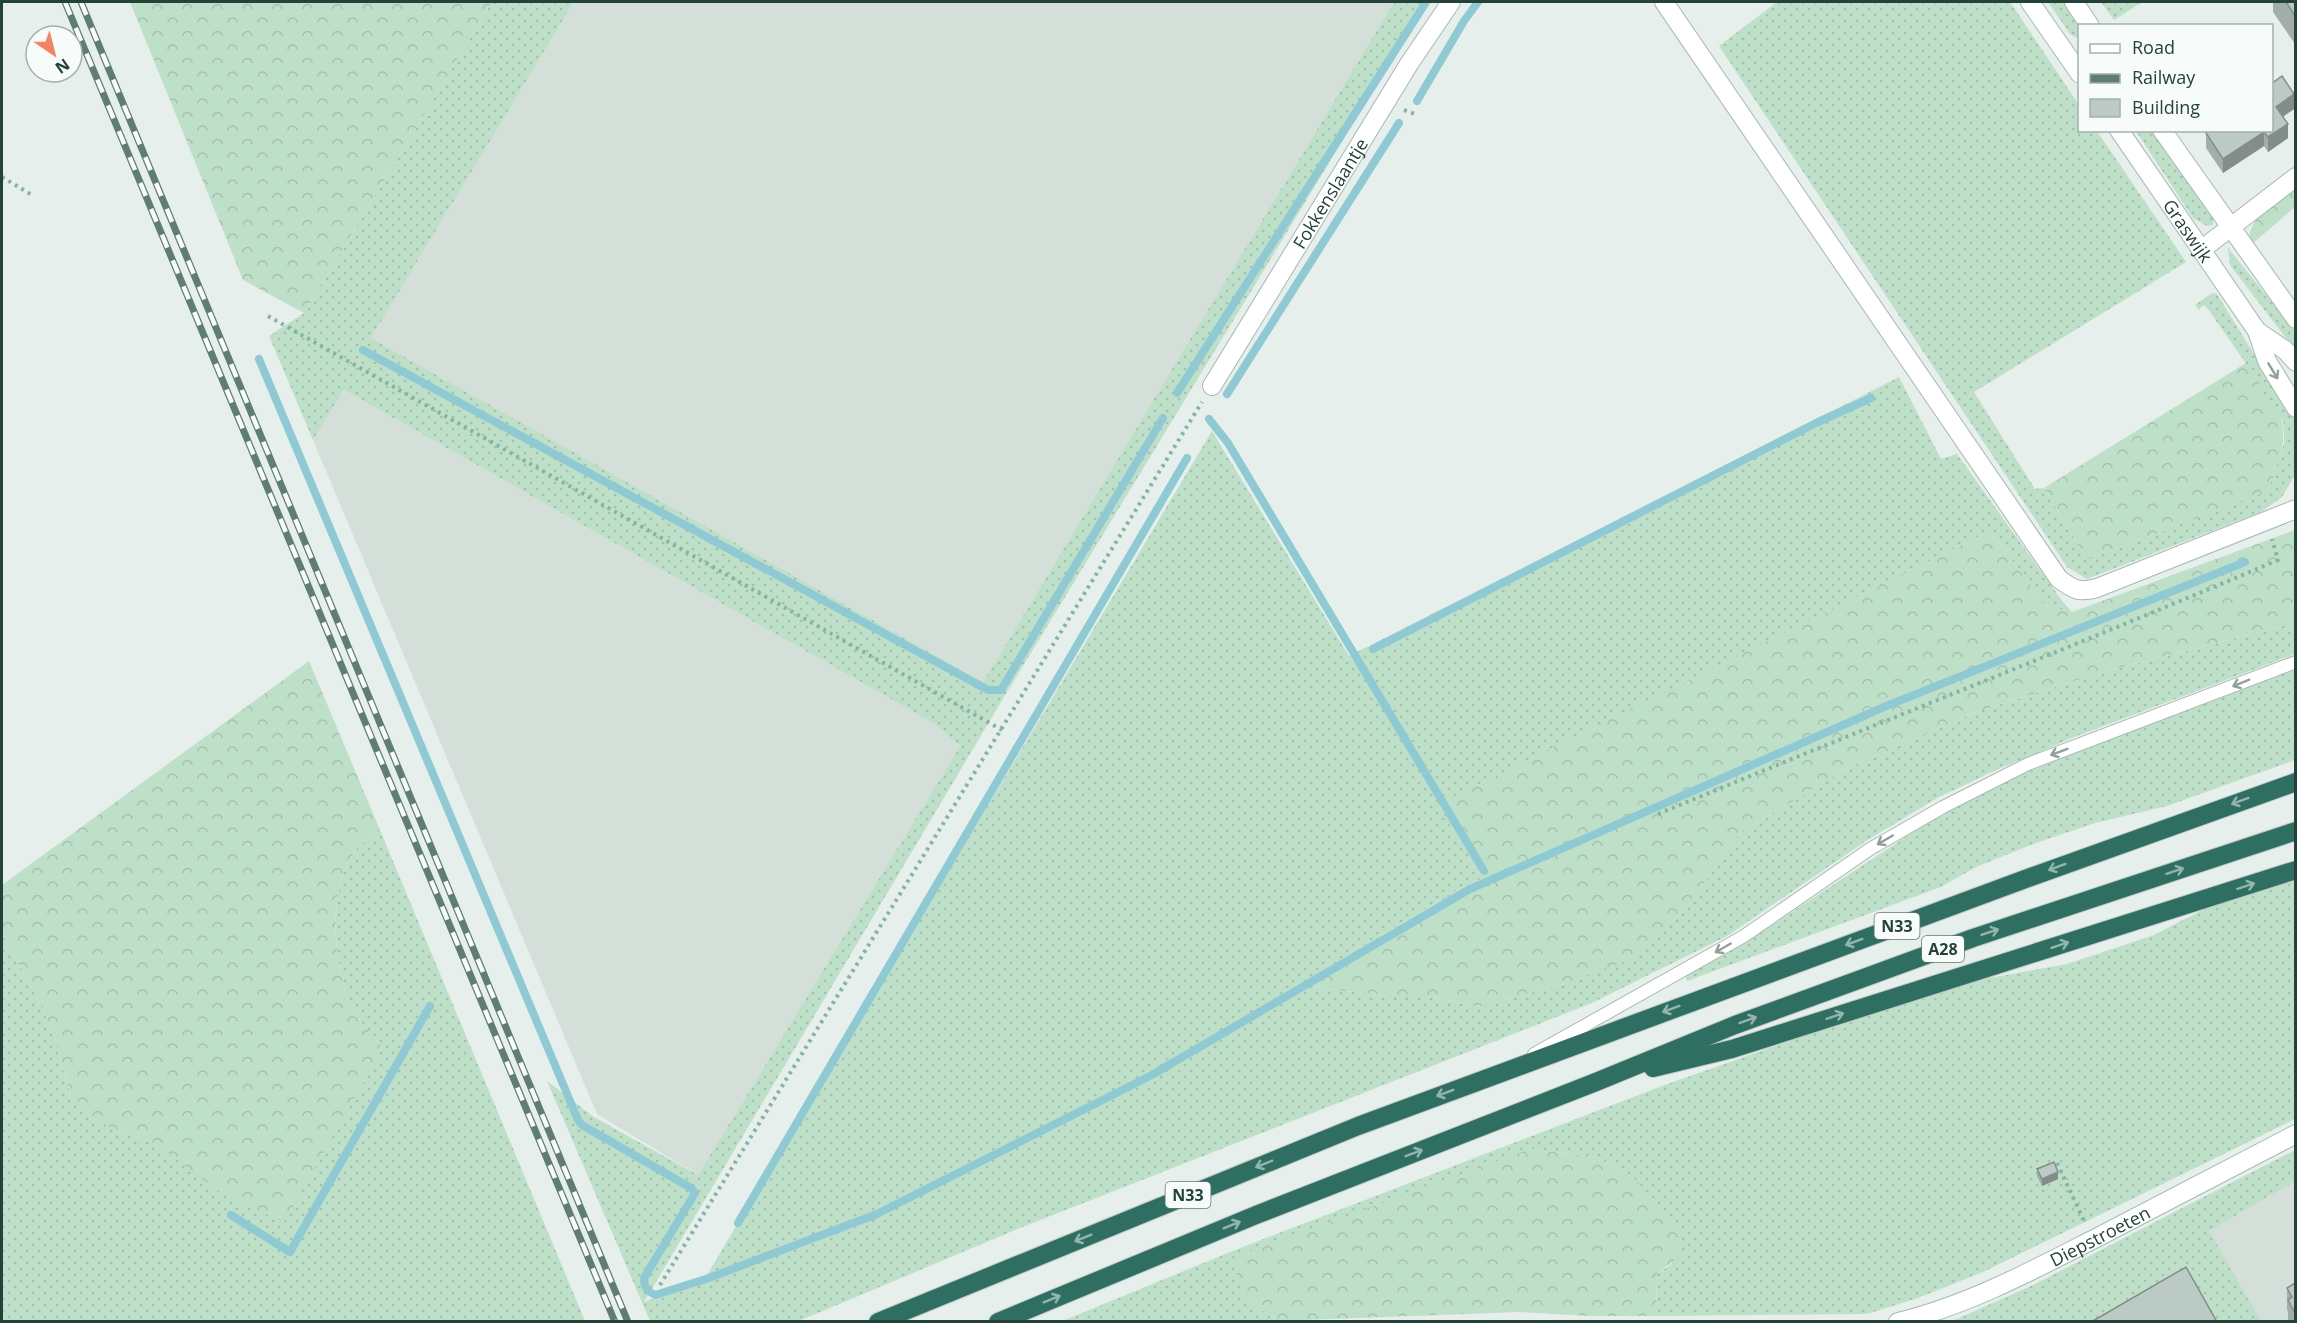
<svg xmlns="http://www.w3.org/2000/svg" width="2297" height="1323" font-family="'Open Sans',sans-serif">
	<defs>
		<pattern id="grass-dots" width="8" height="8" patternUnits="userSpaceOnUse" patternTransform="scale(1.5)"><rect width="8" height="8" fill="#bfe0c8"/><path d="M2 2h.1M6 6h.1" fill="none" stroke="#a4c1ad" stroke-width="1.8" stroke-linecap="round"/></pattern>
		<pattern id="forest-crowns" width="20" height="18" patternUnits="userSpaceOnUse" patternTransform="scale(1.5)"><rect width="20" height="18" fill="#bfe0c8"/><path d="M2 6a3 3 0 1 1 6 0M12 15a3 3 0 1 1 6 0" fill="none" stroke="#a4c1ad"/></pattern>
	</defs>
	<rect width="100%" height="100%" fill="#e6efeb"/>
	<g fill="#d4dfda">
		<polygon points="574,2 1394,2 983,682 371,338"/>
		<polygon points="344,390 933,723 960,746 698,1175 597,1114 313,440"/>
		<polygon points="2295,1157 2295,1321 1984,1321"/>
	</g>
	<g fill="url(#grass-dots)">
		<polygon points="492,2 574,2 371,338 983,682 1394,2 1427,2 998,707 644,1302 704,1280 1212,431 1349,656 1899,377 1941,459 1957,454 2063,602 2072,612 2047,607 1990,531 1439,805 1483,878 1453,892 1304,982 1320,988 1388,996 1428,996 1479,1007 1563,984 1632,958 1686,908 1740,833 1846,769 1976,712 2103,672 2295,623 2295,654 2077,736 1994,771 1937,798 1866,841 1727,936 1592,1003 1015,1230 799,1321 650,1321 547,1081 594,1117 698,1175 960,746 933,723 344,390 313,440 269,336 304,313"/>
		<polygon points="1777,2 2010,2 2079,105 2080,130 2097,131 2186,262 1974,392 2035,489 2044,488 2087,560 2267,491 2284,444 2284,435 2283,421 2261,394 2263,388 2208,309 2203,305 2199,310 2195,305 2212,293 2217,294 2295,421 2295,475 2282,497 2261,512 2087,579 2067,567 1719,46"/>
		<polygon points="2048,2 2066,2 2080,26 2079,39 2070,34"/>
		<polygon points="2101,2 2142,2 2114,20"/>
		<polygon points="2136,131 2156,131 2214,215 2213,225 2207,226 2193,218"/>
		<polygon points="2228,248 2295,331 2295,350 2230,265"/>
		<polygon points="2295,668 2295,760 2167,806 2095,823 2036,843 1976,867 1941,887 1687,981 1685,976 1745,943 1919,828 1996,786 2042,766"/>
		<path d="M380,830L585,1321H2V934L40,1003L53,1034L70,1093L115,1130L151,1141L176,1158L383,1048C374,1036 361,1024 354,1011C333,970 326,890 355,851C361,843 372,837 380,830Z"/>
		<polygon points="2295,879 2295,1119 1983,1272 1918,1298 1867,1314 1656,1316 1657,1274 1672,1264 1633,1177 1597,1157 1530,1149 1248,1300 1277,1321 1060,1322 1235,1250 1662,1086 1820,1030 1984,979 2067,964 2154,935 2214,904"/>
		<polygon points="2295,1150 2295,1181 2209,1231 2261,1321 1950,1322 2031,1286"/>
	</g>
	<g fill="url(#forest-crowns)">
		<polygon points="130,2 492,2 304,313 243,280"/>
		<path d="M2295,185V207L2253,243L2249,237C2253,214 2278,200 2295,185Z"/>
		<path d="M2246,363L2263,388L2262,394L2273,408L2279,409C2289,444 2279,458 2268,491L2087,560L2044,488Z"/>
		<polygon points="2295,530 2295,623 2103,672 1976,712 1846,769 1740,833 1686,908 1632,959 1563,984 1479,1007 1428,996 1388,996 1320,988 1304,982 1453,892 1483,878 1437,805 1990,531 2047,607 2072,612"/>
		<path d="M309,661L380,830C372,837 361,843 355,851C326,890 333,970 354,1011C361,1024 374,1036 383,1048L284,1222L227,1197L151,1141L115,1130L89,1116L70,1093L53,1034L40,1003L2,934V885Z"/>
		<path d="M1530,1149L1597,1157L1633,1177L1676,1223L1686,1251L1657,1274L1656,1316H1591L1520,1312L1277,1321C1247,1299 1234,1297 1237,1256Z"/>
	</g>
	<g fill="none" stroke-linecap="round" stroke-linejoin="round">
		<g stroke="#8ec9d4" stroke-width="8">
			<polyline points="1417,101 1464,21 1478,2"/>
			<polyline points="363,350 988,690 1001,690 1163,418"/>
			<path d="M259,359L578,1120L582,1125L691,1188L695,1193L644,1278C644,1287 647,1291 655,1295L709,1278L877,1214L1150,1076L1470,889L1884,707L2245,562"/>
			<polyline points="1177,393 1426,2"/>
			<polyline points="1227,394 1399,123"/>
			<polyline points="1209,419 1228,443 1484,871"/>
			<polyline points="1373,649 1816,423 1871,398"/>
			<polyline points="231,1215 290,1252 430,1006"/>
			<polyline points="738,1223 1187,458"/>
		</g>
		<defs>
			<polyline id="lane" points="1534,1054 1744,936 1870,849 1943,807 2028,764 2296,662"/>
			<g id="street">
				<path d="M1664,2L2059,579C2074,590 2079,593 2097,588L2296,509"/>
				<polyline points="2074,2 2090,26"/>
				<polyline points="2162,130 2296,319"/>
				<polyline points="2201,250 2296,177"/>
				<path id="s1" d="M1212,386L1409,64L1451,2"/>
			</g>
			<g id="secondary">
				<polyline points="2030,2 2080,74"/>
				<path id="s2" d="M2119,130L2257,331L2267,361L2296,408"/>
				<polyline points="2257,331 2285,350 2296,362"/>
				<path id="s3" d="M1898,1322C1969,1305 2035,1269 2100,1236C2165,1202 2230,1168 2296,1134"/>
			</g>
			<g id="highway">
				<polyline points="1653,1068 1732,1049 2296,870"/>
				<polyline points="878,1322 1358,1126 2028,878 2296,782"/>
				<polyline points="998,1322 1256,1215 1596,1082 1735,1025 1973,938 2296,831"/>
			</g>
		</defs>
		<use href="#lane" stroke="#a8b8b2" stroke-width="14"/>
		<use href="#street" stroke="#a8b8b2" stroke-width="20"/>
		<use href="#secondary" stroke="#a4bbb3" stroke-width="20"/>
		<use href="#highway" stroke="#c2cac8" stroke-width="20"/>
		<g stroke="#86b3a5" stroke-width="4" stroke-dasharray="3 4.5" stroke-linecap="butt">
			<polyline points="1404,110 1415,114"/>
			<polyline points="2,177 32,195"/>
			<polyline points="268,316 1002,730"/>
			<path d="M1658,814C1865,728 2073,647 2278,560L2272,539"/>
			<polyline points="2057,1163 2085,1223"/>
			<polyline points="660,1285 1202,402"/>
		</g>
		<use href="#lane" stroke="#fff" stroke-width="12"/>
		<use href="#street" stroke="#fff" stroke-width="18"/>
		<use href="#secondary" stroke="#fff" stroke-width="18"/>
		<use href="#highway" stroke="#2f6f62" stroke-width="18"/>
		<defs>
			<g id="rail">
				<polyline points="65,2 615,1322"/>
				<polyline points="81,2 628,1322"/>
			</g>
		</defs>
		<use href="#rail" stroke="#5f7d75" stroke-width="7"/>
		<use href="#rail" stroke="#f7fbf9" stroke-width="4.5" stroke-dasharray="14" stroke-linecap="butt"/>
	</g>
	<g fill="#a1aea9">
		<polygon points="2273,2 2295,2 2295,44 2273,12"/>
		<polygon points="2271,84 2294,109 2283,117 2288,138 2268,152 2264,146 2223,173 2206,148 2206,133 2271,130"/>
		<polygon points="2037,1169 2058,1179 2042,1186 2037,1176"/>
		<polygon points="2295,1283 2295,1322 2288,1321 2288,1312 2287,1309 2287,1288"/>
	</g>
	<g fill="#838d89">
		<polygon points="2294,94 2294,109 2276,121 2276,107"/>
		<polygon points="2288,124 2288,138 2268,152 2268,137"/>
		<polygon points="2264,132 2264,146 2223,173 2223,159"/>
		<polygon points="2058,1172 2058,1179 2042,1186 2042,1179"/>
	</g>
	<g fill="#bbcac4" stroke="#838d89" stroke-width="1.5">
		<polygon points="2286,2 2295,2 2295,16"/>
		<polygon points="2282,76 2294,94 2276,107 2288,124 2268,137 2264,132 2223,159 2206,133 2210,130 2271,130 2271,84"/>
		<polygon points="2054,1162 2058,1172 2042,1179 2037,1169"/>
		<polygon points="2186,1267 2217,1322 2091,1322"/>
		<polygon points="2295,1283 2295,1313 2288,1300 2292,1297 2287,1288"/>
	</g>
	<defs><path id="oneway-shaft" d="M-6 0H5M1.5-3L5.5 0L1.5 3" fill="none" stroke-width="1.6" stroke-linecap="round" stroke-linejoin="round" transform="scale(1.5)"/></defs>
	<g stroke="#92a09c">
		<use href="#oneway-shaft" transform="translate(2273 371) rotate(59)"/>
		<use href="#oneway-shaft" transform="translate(2241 683) rotate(158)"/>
		<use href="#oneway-shaft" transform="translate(2059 752) rotate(159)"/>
		<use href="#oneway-shaft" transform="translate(1885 840) rotate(150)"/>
		<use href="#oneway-shaft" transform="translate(1723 948) rotate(150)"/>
	</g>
	<g stroke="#93b5ae">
		<use href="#oneway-shaft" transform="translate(2240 801) rotate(160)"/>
		<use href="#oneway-shaft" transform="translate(2057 867) rotate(160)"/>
		<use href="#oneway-shaft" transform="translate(2175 871) rotate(-18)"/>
		<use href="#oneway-shaft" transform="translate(2246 886) rotate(-18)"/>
		<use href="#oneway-shaft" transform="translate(1990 932) rotate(-18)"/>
		<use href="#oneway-shaft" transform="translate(1854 942) rotate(160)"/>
		<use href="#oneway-shaft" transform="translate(2060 945) rotate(-18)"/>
		<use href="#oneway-shaft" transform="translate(1671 1009) rotate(160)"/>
		<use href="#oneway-shaft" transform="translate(1835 1016) rotate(-18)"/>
		<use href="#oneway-shaft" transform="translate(1748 1020) rotate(-20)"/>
		<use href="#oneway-shaft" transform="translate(1445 1093) rotate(159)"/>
		<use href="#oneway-shaft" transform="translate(1414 1153) rotate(-21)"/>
		<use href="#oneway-shaft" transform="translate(1264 1164) rotate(158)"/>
		<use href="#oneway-shaft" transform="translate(1232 1225) rotate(-22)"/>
		<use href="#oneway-shaft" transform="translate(1083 1238) rotate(158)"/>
		<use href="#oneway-shaft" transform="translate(1052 1299) rotate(-22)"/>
	</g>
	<g text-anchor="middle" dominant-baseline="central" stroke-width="5" stroke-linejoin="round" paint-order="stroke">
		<g fill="#f7fbf9" stroke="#637a73" stroke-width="1.5">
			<rect x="1874.5" y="913" width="45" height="26" rx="4.5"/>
			<rect x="1922" y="936" width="42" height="26" rx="4.5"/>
			<rect x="1165.5" y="1182" width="45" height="26" rx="4.5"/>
		</g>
		<g font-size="16" font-weight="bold" fill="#24423a">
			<text x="1897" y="926">N33</text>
			<text x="1943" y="949">A28</text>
			<text x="1188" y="1195">N33</text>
		</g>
		<g font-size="18" fill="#24423a" stroke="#f7fbf9">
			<text stroke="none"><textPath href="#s1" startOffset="226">Fokkenslaantje</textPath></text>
			<text stroke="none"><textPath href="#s2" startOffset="122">Graswijk</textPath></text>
			<text stroke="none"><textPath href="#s3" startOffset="220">Diepstroeten</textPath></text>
		</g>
	</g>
	<rect width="2297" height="1323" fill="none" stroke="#24423a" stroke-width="6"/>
	<rect x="2078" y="24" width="195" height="108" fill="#f7fbf9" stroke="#a3b1ad" stroke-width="1.5"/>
	<rect x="2090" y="44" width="30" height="9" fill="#ffffff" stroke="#a3b1ad" stroke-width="1.5"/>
	<text x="2132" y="54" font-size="18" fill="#24423a">Road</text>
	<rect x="2090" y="74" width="30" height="9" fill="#5f7d75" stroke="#a3b1ad" stroke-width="1.5"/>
	<text x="2132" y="84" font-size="18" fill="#24423a">Railway</text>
	<rect x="2090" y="99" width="30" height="18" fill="#bbcac4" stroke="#a3b1ad" stroke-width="1.5"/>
	<text x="2132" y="114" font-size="18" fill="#24423a">Building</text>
	<g transform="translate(54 54) rotate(145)"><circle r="28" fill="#f7fbf9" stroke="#a3b1ad" stroke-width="1.5"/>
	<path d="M0-4.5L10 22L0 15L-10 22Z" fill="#f4845f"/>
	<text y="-9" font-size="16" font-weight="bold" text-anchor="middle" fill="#24423a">N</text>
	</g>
</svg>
